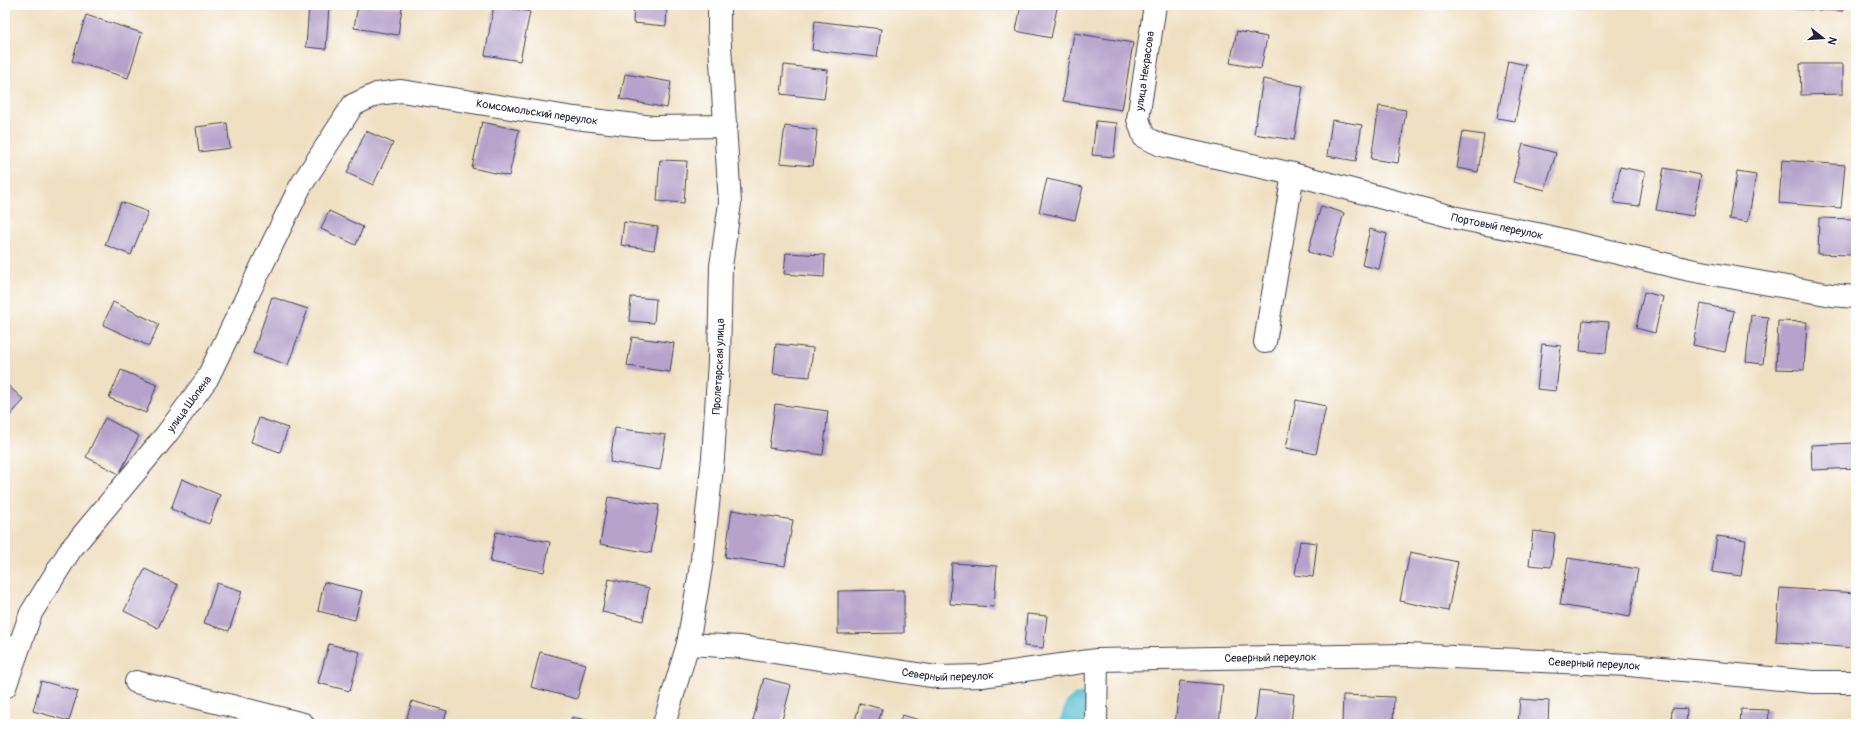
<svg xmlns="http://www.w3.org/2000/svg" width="1861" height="729" font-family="Pangolin,sans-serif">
	<rect width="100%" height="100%" fill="#fff"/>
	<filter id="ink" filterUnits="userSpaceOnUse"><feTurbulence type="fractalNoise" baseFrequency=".025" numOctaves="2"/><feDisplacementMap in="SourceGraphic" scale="8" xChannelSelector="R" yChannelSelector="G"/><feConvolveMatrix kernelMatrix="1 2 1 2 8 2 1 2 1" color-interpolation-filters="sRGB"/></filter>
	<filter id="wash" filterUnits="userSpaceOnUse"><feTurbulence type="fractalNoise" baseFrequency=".012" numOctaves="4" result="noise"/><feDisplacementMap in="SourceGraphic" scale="16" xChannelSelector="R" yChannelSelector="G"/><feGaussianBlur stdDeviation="0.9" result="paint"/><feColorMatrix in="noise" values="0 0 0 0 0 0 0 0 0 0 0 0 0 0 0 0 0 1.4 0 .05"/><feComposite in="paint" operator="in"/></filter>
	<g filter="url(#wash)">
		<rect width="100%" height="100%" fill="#efe0c2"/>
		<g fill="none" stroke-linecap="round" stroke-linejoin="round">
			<polyline stroke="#52bdce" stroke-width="31" points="1075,724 1080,709"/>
		</g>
		<g id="blocks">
			<g fill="#b6a2ca">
				<polygon points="309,5 329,5 326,49 306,47"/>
				<polygon points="358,5 402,7 398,35 354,28"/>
				<polygon points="494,5 530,12 520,61 485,55"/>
				<polygon points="634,5 667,5 666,26 633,23"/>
				<polygon points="1021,5 1041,5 1057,8 1051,38 1016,31"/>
				<polygon points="1795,5 1843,5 1843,11 1795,9"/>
				<polygon points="86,15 142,33 128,78 72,61"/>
				<polygon points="815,21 881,29 877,57 812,50"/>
				<polygon points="1237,31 1267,37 1261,69 1230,63"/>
				<polygon points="1074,33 1133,43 1122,110 1063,101"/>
				<polygon points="1508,61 1526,65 1515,121 1497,118"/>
				<polygon points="1800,64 1843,64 1843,94 1801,95"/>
				<polygon points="784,65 828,70 824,99 781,94"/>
				<polygon points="625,74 671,82 667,108 620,99"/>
				<polygon points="1263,79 1303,86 1294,140 1254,134"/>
				<polygon points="1379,106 1406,110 1398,163 1371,159"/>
				<polygon points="1332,120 1362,125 1356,161 1327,156"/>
				<polygon points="1096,121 1117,123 1114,157 1092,155"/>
				<polygon points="482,122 519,130 509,176 472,168"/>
				<polygon points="227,123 230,148 199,152 196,127"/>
				<polygon points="785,126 817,130 813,166 780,163"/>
				<polygon points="366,131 393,143 373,185 347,173"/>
				<polygon points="1463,132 1484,135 1478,172 1457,168"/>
				<polygon points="1523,144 1556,153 1545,190 1513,182"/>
				<polygon points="660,160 687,161 684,203 657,201"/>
				<polygon points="1782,160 1845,165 1841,208 1779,203"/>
				<polygon points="1620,167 1645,172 1639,206 1614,203"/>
				<polygon points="1664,168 1701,175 1693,216 1656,210"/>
				<polygon points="1737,172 1756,175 1748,222 1729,219"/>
				<polygon points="1047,179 1083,187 1075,220 1039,212"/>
				<polygon points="121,202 148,212 131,255 105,245"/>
				<polygon points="1321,206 1344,213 1331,258 1308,252"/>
				<polygon points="329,211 363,227 356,245 321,229"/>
				<polygon points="1819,218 1853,219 1852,255 1818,254"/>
				<polygon points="624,222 658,227 654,250 621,245"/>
				<polygon points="1370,229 1387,234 1379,269 1362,265"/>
				<polygon points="786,253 825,255 824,277 784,274"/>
				<polygon points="1644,292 1663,297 1655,333 1636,328"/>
				<polygon points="272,297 308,309 288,365 253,353"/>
				<polygon points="631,297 656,299 654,323 629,321"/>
				<polygon points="113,302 159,324 149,346 103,325"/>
				<polygon points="1701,304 1734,311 1725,352 1693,345"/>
				<polygon points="1751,315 1768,317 1763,364 1746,362"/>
				<polygon points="1583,320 1609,322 1606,353 1580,351"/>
				<polygon points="1778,321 1807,322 1804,370 1776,369"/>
				<polygon points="632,337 674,343 670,372 627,366"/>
				<polygon points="776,344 813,348 810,377 773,374"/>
				<polygon points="1542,344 1561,346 1556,391 1537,389"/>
				<polygon points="121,370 157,385 146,413 109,398"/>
				<polygon points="5,383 24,400 5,421"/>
				<polygon points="1296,400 1326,406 1316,454 1286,448"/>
				<polygon points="775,404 828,411 823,455 769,448"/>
				<polygon points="105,418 139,436 119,474 86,457"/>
				<polygon points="259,418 288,428 280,452 251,442"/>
				<polygon points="615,428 666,435 660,470 610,462"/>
				<polygon points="1856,443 1856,468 1812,470 1811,445"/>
				<polygon points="182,479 220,495 209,524 171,509"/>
				<polygon points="608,497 659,505 651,553 600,544"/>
				<polygon points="732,510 793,520 785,566 725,557"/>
				<polygon points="1533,531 1555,534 1551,567 1529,565"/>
				<polygon points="496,532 550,542 544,572 490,562"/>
				<polygon points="1717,536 1746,540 1741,576 1712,572"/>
				<polygon points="1300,541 1317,543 1313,577 1295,575"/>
				<polygon points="1410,552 1458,562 1448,611 1400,601"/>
				<polygon points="1568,558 1638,569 1630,617 1560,605"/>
				<polygon points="952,563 997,566 994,607 950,604"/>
				<polygon points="145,569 178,585 158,628 124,611"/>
				<polygon points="609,579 649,588 643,621 602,612"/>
				<polygon points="324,582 362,591 355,620 318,611"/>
				<polygon points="217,583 242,591 229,631 204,623"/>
				<polygon points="1780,588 1856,593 1856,648 1776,642"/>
				<polygon points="904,590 904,633 838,634 838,591"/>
				<polygon points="1027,614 1047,616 1043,648 1024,646"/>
				<polygon points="329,644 360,652 350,691 318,683"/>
				<polygon points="540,652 586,664 577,699 531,687"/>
				<polygon points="764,678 791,685 781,724 752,724"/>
				<polygon points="41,681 78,691 69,721 33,711"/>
				<polygon points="1180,681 1223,685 1219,724 1175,724"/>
				<polygon points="1259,690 1294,694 1291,724 1255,724"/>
				<polygon points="1343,695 1394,697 1393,724 1342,724"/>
				<polygon points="1520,699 1549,701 1548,724 1518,724"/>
				<polygon points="412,701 447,711 443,724 405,724"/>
				<polygon points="860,703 882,709 878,724 854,724"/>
				<polygon points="1672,708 1687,709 1686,724 1671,724"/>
				<polygon points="1741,709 1769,710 1768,724 1740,724"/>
				<polygon points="902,715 934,724 899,724"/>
				<polygon points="572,717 601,723 601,724 570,724"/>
			</g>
		</g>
	</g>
	<g filter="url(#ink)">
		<use href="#blocks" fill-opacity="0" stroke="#413e4f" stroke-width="1"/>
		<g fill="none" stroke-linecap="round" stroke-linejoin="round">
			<defs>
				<g id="minor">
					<path id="s1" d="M1155,5L1138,119L1144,137L1161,145L1293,174L1457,218L1537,234L1690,270L1832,295L1856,297"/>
					<polyline points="1265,342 1293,174"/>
					<path id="s2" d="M688,644L741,647L937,677L982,676L1097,660L1407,655L1629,665L1813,682H1856"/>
					<polyline points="136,682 303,724"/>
					<path id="s3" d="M5,687L31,613L71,549L166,435L207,379L300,187L353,105L377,94L401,91L575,118L653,127L726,126"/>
					<path id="s4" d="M664,724L688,644L702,560L713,458L719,361L721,266L730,203L719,30V5"/>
					<polyline points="1096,724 1097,660"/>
				</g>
			</defs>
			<use href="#minor" stroke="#413e4f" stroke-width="24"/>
			<use href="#minor" stroke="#fff" stroke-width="22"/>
		</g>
	</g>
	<g text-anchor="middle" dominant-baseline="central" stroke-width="3.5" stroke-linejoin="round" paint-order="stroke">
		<g font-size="11" fill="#22223b" stroke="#fff">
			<text transform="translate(1145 71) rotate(-82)">улица Некрасова</text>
			<text stroke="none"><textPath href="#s3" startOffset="871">Комсомольский переулок</textPath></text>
			<text stroke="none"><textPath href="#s1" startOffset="499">Портовый переулок</textPath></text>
			<text stroke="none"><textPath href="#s4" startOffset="363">Пролетарская улица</textPath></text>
			<text stroke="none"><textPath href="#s3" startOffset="341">улица Шопена</textPath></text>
			<text stroke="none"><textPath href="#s2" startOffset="586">Северный переулок</textPath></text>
			<text stroke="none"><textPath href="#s2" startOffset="910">Северный переулок</textPath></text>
			<text stroke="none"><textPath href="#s2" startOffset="262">Северный переулок</textPath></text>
		</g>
	</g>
	<rect width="1861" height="729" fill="none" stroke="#fff" stroke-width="20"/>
	<g transform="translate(1823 38) rotate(107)" stroke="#ffffff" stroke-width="3" paint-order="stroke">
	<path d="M0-3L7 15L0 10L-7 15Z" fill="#22223b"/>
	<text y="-6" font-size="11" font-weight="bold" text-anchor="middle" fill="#22223b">N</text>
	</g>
</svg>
